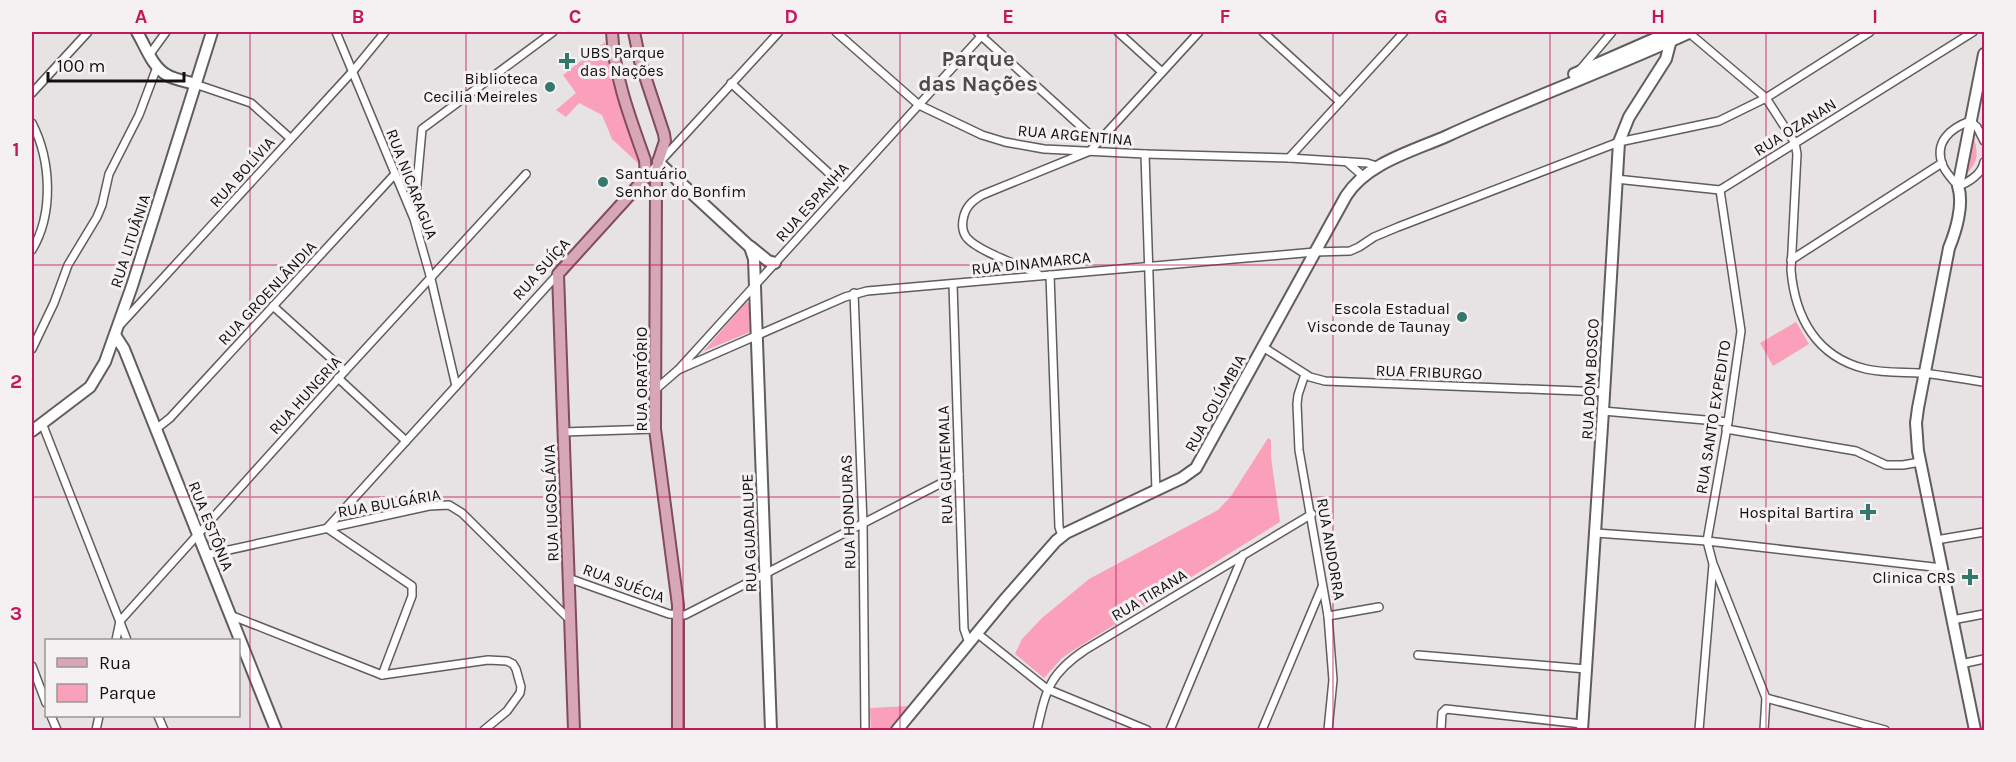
<svg xmlns="http://www.w3.org/2000/svg" width="2016" height="762" font-family="Karla,sans-serif">
	<rect width="100%" height="100%" fill="#e7e3e4"/>
	<g fill="#fba0bb">
		<polygon points="605,42 614,83 641,166 612,139 602,115 579,103 566,117 556,110 576,93 563,75"/>
		<path d="M1974,137C1978,155 1979,160 1966,175Z"/>
		<polygon points="746,302 749,303 750,332 704,351"/>
		<polygon points="1796,322 1809,344 1773,366 1760,343"/>
		<polygon points="1268,438 1271,440 1271,457 1280,522 1072,651 1062,658 1044,678 1015,654 1022,639 1042,618 1089,579 1218,510 1231,496"/>
		<polygon points="909,706 889,730 871,730 870,708"/>
	</g>
	<g fill="none" stroke-linecap="round" stroke-linejoin="round">
		<defs>
			<g id="street">
				<polyline points="336,32 414,219 431,279 456,386"/>
				<polyline points="836,32 919,105 982,135 1005,142 1044,149 1145,154 1289,158 1367,163 1380,167"/>
				<polyline points="977,32 1098,142"/>
				<polyline points="1118,32 1162,72"/>
				<polyline points="1263,32 1340,102"/>
				<path d="M1688,32L1766,98L1795,143L1797,154L1791,270C1795,317 1816,357 1866,369C1883,373 1902,372 1921,373C1942,375 1963,379 1984,382"/>
				<polyline points="150,54 166,32"/>
				<polyline points="1579,71 1612,32"/>
				<polyline points="731,83 844,187"/>
				<polyline points="195,84 251,103 290,138"/>
				<polyline points="32,93 88,32"/>
				<path d="M32,123C51,160 54,213 32,250"/>
				<path d="M1984,141L1977,127L1970,121C1951,128 1933,142 1943,166C1946,173 1953,180 1958,186C1968,183 1982,174 1984,162"/>
				<polyline points="1145,154 1156,491"/>
				<polyline points="1289,158 1404,32"/>
				<polyline points="1347,162 1363,176"/>
				<polyline points="646,177 779,32"/>
				<polyline points="1616,179 1720,190 1973,32"/>
				<polyline points="398,180 417,174"/>
				<polyline points="414,217 422,129 553,32"/>
				<polyline points="1791,260 1942,163"/>
				<path d="M1038,274C1021,266 978,251 967,238C963,233 962,226 963,220C965,207 972,201 982,195L1090,151L1199,32"/>
				<polyline points="1050,275 1059,527 1062,536"/>
				<polyline points="953,284 964,629 969,643"/>
				<polyline points="854,293 863,524 865,730"/>
				<polyline points="273,306 345,371"/>
				<polyline points="121,324 353,71 385,32"/>
				<polyline points="1263,347 1310,377 1325,381 1604,392"/>
				<polyline points="32,349 54,303 68,265 97,217 102,205 109,174 139,115 157,67"/>
				<polyline points="678,370 845,297 867,291 1315,252 1350,251 1359,247 1374,237 1398,227 1619,142 1719,121 1766,98 1870,32"/>
				<polyline points="1305,374 1298,395 1297,404 1299,450 1328,616 1333,680 1328,730"/>
				<polyline points="338,378 406,441"/>
				<polyline points="656,389 678,370 985,32"/>
				<polyline points="1603,411 1728,422"/>
				<polyline points="42,423 127,640"/>
				<polyline points="156,429 170,418 395,174"/>
				<polyline points="1726,429 1856,451 1886,465 1903,465 1920,462"/>
				<polyline points="563,432 655,429"/>
				<polyline points="1596,533 1707,541 1942,568"/>
				<polyline points="1936,540 1984,532"/>
				<polyline points="206,555 429,506 449,505 462,513 570,620"/>
				<polyline points="1714,566 1766,698 1764,730"/>
				<polyline points="568,578 669,614 685,615 959,474"/>
				<polyline points="230,615 382,675 488,660 507,661 513,664 516,669 521,687 520,693 507,711 484,730"/>
				<polyline points="1328,616 1379,607"/>
				<polyline points="1952,620 1984,614"/>
				<polyline points="978,634 1047,689 1147,730"/>
				<polyline points="116,640 120,621 345,371 526,174"/>
				<polyline points="1418,655 1586,669"/>
				<polyline points="1961,664 1984,659"/>
				<polyline points="32,666 46,703"/>
				<polyline points="382,675 412,596 412,586 327,528 558,274"/>
				<polyline points="1766,698 1885,730"/>
				<polyline points="51,716 57,730"/>
				<polyline points="158,716 164,730"/>
				<polyline points="96,730 99,716"/>
				<path d="M1037,730C1046,690 1049,674 1085,650L1312,514"/>
				<polyline points="1170,730 1243,555"/>
				<polyline points="1262,730 1322,587"/>
				<polyline points="1441,730 1442,713 1446,709 1582,724"/>
				<polyline points="1699,730 1713,564 1707,541 1728,422 1741,331 1720,190"/>
			</g>
			<g id="secondary">
				<path d="M137,32C145,45 152,67 167,75C175,80 186,81 195,84"/>
				<polyline points="1574,74 1670,32"/>
				<polyline points="658,162 750,247 754,259 771,730"/>
				<polyline points="751,247 768,261 775,263"/>
				<polyline points="115,335 124,349 276,730"/>
				<polyline points="32,431 90,387 105,362 132,286 212,32"/>
				<path d="M897,730L1006,598L1056,541L1066,533L1182,478L1196,468L1346,196C1367,163 1413,151 1447,136C1527,99 1611,69 1691,32"/>
				<polyline points="1582,730 1603,411 1619,142 1629,117 1666,59 1673,32"/>
				<path d="M1975,730L1918,451L1916,423L1918,408L1949,248C1956,231 1964,204 1958,186L1984,54"/>
			</g>
			<g id="primary">
				<polyline points="634,32 640,61 664,134 665,141 658,162 656,184 655,429 678,605 678,730"/>
				<path d="M574,730L558,274L646,177L645,160C630,118 614,76 612,32"/>
			</g>
		</defs>
		<use href="#street" stroke="#615d5e" stroke-width="10"/>
		<use href="#secondary" stroke="#615d5e" stroke-width="14"/>
		<use href="#primary" stroke="#814c5d" stroke-width="14"/>
		<use href="#street" stroke="#fff" stroke-width="7"/>
		<use href="#secondary" stroke="#fff" stroke-width="10"/>
		<use href="#primary" stroke="#d8a7b6" stroke-width="10"/>
	</g>
	<path fill="none" stroke="#c2185b" stroke-width="1.5" stroke-opacity="0.55" d="M250,32V730M466,32V730M683,32V730M900,32V730M1116,32V730M1333,32V730M1550,32V730M1766,32V730M32,265H1984M32,497H1984"/>
	<g fill="#34786d" stroke="#f5f0f1" stroke-width="2">
		<path d="M564 52h6v6h6v6h-6v6h-6v-6h-6v-6h6z"/>
		<circle cx="550" cy="87" r="6"/>
		<circle cx="603" cy="182" r="6"/>
		<circle cx="1462" cy="317" r="6"/>
		<path d="M1865 503h6v6h6v6h-6v6h-6v-6h-6v-6h6z"/>
		<path d="M1967 568h6v6h6v6h-6v6h-6v-6h-6v-6h6z"/>
	</g>
	<g text-anchor="middle" dominant-baseline="central" stroke-width="6" stroke-linejoin="round" paint-order="stroke">
		<g font-size="16" fill="#111010" stroke="#f5f0f1" text-anchor="end">
			<text x="580" y="52" text-anchor="start">UBS Parque<tspan x="580" dy="18">das Nações</tspan></text>
			<text x="538" y="78">Biblioteca<tspan x="538" dy="18">Cecilia Meireles</tspan></text>
			<text x="615" y="173" text-anchor="start">Santuário<tspan x="615" dy="18">Senhor do Bonfim</tspan></text>
			<text x="1450" y="308">Escola Estadual<tspan x="1450" dy="18">Visconde de Taunay</tspan></text>
			<text x="1854" y="512">Hospital Bartira</text>
			<text x="1956" y="577">Clinica CRS</text>
		</g>
		<g font-size="16" fill="#111010" stroke="#f5f0f1">
			<text transform="translate(1795 127) rotate(-32)">RUA OZANAN</text>
			<text transform="translate(1075 135) rotate(5)">RUA ARGENTINA</text>
			<text transform="translate(242 172) rotate(-48)">RUA BOLÍVIA</text>
			<text transform="translate(412 184) rotate(69)">RUA NICARAGUA</text>
			<text transform="translate(812 202) rotate(-48)">RUA ESPANHA</text>
			<text transform="translate(130 241) rotate(-72)">RUA LITUÂNIA</text>
			<text transform="translate(1031 263) rotate(-6)">RUA DINAMARCA</text>
			<text transform="translate(541 269) rotate(-48)">RUA SUÍÇA</text>
			<text transform="translate(267 293) rotate(-47)">RUA GROENLÂNDIA</text>
			<text transform="translate(1429 372) rotate(2)">RUA FRIBURGO</text>
			<text transform="translate(641 379) rotate(-90)">RUA ORATÓRIO</text>
			<text transform="translate(1590 379) rotate(-87)">RUA DOM BOSCO</text>
			<text transform="translate(305 395) rotate(-48)">RUA HUNGRIA</text>
			<text transform="translate(1215 403) rotate(-61)">RUA COLÚMBIA</text>
			<text transform="translate(1713 417) rotate(-81)">RUA SANTO EXPEDITO</text>
			<text transform="translate(945 465) rotate(-92)">RUA GUATEMALA</text>
			<text transform="translate(389 503) rotate(-10)">RUA BULGÁRIA</text>
			<text transform="translate(551 503) rotate(-92)">RUA IUGOSLÁVIA</text>
			<text transform="translate(848 512) rotate(-92)">RUA HONDURAS</text>
			<text transform="translate(211 526) rotate(68)">RUA ESTÔNIA</text>
			<text transform="translate(749 533) rotate(-92)">RUA GUADALUPE</text>
			<text transform="translate(1331 549) rotate(80)">RUA ANDORRA</text>
			<text transform="translate(624 583) rotate(20)">RUA SUÉCIA</text>
			<text transform="translate(1149 595) rotate(-31)">RUA TIRANA</text>
		</g>
		<g font-size="22" font-weight="bold" fill="#4e4a4b" stroke="#f5f0f1">
			<text x="978" y="59">Parque<tspan x="978" dy="25">das Nações</tspan></text>
		</g>
	</g>
	<rect width="2016" height="762" fill="none" stroke="#f5f0f1" stroke-width="66"/>
	<rect x="45" y="639" width="195" height="78" fill="#f5f0f1" stroke="#9a9697" stroke-width="1.5"/>
	<rect x="57" y="658" width="30" height="9" fill="#d8a7b6" stroke="#9a9697" stroke-width="1.5"/>
	<text x="99" y="669" font-size="18" fill="#111010">Rua</text>
	<rect x="57" y="684" width="30" height="18" fill="#fba0bb" stroke="#9a9697" stroke-width="1.5"/>
	<text x="99" y="699" font-size="18" fill="#111010">Parque</text>
	<path d="M48 72v9h136v-9" fill="none" stroke="#111010" stroke-width="3"/>
	<text x="57" y="72" font-size="18" fill="#111010" stroke="#f5f0f1" stroke-width="4.5" paint-order="stroke">100 m</text>
	<rect x="33" y="33" width="1950" height="696" fill="none" stroke="#c2185b" stroke-width="2"/>
	<g font-size="20" text-anchor="middle" font-weight="bold" fill="#c2185b">
		<text x="141" y="23">A</text>
		<text x="358" y="23">B</text>
		<text x="575" y="23">C</text>
		<text x="791" y="23">D</text>
		<text x="1008" y="23">E</text>
		<text x="1225" y="23">F</text>
		<text x="1441" y="23">G</text>
		<text x="1658" y="23">H</text>
		<text x="1875" y="23">I</text>
		<text x="16" y="156">1</text>
		<text x="16" y="388">2</text>
		<text x="16" y="620">3</text>
	</g>
</svg>
